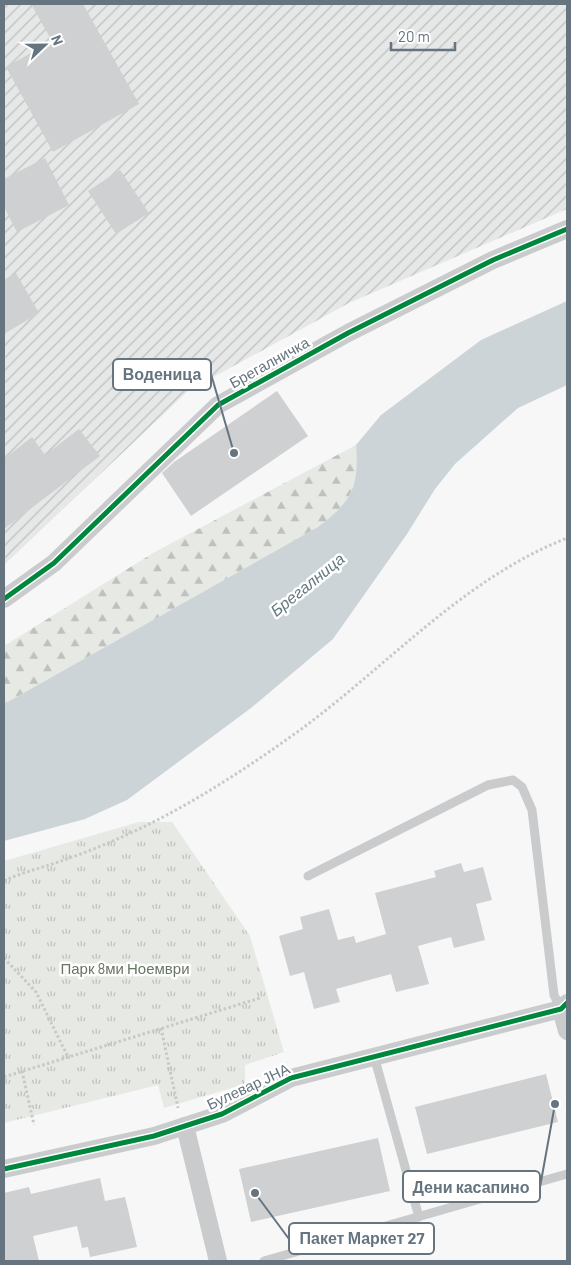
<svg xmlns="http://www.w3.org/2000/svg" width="571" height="1265" font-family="Barlow,sans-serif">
	<defs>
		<pattern id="industrial-furrows" width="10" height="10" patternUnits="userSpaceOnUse" patternTransform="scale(1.25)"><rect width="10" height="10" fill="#e6e7e7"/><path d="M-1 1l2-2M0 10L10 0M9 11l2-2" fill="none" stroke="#bec0c0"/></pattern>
		<pattern id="forest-firs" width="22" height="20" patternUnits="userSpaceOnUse" patternTransform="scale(1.25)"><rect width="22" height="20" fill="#e6e9e4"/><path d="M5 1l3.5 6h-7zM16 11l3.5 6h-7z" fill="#bec1be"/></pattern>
		<pattern id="park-tufts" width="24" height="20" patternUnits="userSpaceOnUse" patternTransform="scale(1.25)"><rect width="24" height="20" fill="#e6e9e4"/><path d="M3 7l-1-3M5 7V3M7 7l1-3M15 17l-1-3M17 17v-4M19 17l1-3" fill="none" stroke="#bec1be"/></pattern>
	</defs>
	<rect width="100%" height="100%" fill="#f7f7f7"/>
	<polygon fill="url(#industrial-furrows)" points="4,4 567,4 567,209 349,303 188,391 4,565"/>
	<path fill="url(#forest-firs)" d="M356,445C359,488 352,501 318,527L4,704V646L153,553Z"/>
	<polygon fill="url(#park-tufts)" points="139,822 172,822 250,936 284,1052 245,1065 245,1084 164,1108 158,1085 4,1123 4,861"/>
	<path fill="#ccd4d7" d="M567,301V385L518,408L455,464L435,489L407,534L333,639L251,708L127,800L85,819L4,841V704L318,527C352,501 359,488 356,445L381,415L481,340Z"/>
	<g fill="#ced0d1">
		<polygon points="31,4 83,4 139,104 53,152 6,67 52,41"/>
		<polygon points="45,158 69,205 17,232 4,207 4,179"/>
		<polygon points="120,170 149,213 116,234 88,191"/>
		<polygon points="16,273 39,313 4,334 4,280"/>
		<polygon points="277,391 308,436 191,516 162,473 174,462"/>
		<polygon points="79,429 100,456 4,529 4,459 32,437 45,455"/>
		<polygon points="461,863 464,872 483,867 492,900 476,904 485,940 454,948 451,937 418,946 429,984 396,992 391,974 336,989 340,1002 314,1009 304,972 290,976 279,936 303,929 300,917 329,909 338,940 354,936 356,943 386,934 375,893 436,877 434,871"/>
		<polygon points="546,1074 558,1122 427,1154 415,1107"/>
		<polygon points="378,1138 390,1191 251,1222 239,1169"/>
		<polygon points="100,1178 105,1201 125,1197 137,1247 90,1257 88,1247 82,1248 77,1226 33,1236 39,1261 4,1261 4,1193 29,1187 31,1194"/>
	</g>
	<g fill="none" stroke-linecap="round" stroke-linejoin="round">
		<g stroke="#c7c9ca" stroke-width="3" stroke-dasharray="2.5 2.5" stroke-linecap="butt">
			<path d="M4,881C22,872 42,868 61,861C82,854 104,845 124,836C182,810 235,776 286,740C381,674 458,581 567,538"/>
			<polyline points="4,958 36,992 68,1057"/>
			<polyline points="161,1028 178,1108"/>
			<polyline points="22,1071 34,1125"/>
			<polyline points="4,1077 260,998"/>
		</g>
		<g stroke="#cacbcc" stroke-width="9">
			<polyline points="308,876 488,785 513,780 522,787 532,810 554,995 561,1009"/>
			<polyline points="374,1056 419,1217"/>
			<polyline points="264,1261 567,1174"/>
		</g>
		<g stroke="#cacbcc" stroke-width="18">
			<polyline points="4,599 54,563 218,405 348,333 493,260 567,229"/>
			<polyline points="561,1009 567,1031"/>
			<polyline points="185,1126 218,1261"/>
			<polyline points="4,1169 154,1136 222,1114 291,1078 561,1009 567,1003"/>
		</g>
		<defs>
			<g id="cycleway">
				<polyline points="4,599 54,563 218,405 348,333 493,260 567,229"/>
				<polyline points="4,1169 154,1136 222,1114 291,1078 561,1009 567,1003"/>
			</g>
		</defs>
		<use href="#cycleway" stroke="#fff" stroke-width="8"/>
		<use href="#cycleway" stroke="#00873e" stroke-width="5"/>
	</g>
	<g text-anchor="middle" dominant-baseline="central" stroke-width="5" stroke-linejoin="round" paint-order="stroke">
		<g font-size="15" fill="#65747f" stroke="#fff">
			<text transform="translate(269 362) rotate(-29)">Брегалничка</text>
			<text transform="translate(248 1086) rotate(-25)">Булевар ЈНА</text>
		</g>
		<g font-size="15" fill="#677763" stroke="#fff">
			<text x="125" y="968">Парк 8ми Ноември</text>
		</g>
		<g font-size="16" font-style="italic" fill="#647a80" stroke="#fff">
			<text transform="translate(307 584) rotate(-39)">Брегалница</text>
		</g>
	</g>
	<path fill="none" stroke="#65747f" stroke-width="2" d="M234 453L211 374M555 1104L540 1187M255 1193L289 1239"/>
	<g fill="#65747f" stroke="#fff" stroke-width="2">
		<circle cx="234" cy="453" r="5"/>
		<circle cx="555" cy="1104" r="5"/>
		<circle cx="255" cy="1193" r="5"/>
	</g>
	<g fill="#fff" stroke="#65747f" stroke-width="2">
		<rect x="113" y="359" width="98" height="31" rx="5"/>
		<rect x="403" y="1171" width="137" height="31" rx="5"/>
		<rect x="289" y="1223" width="145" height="31" rx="5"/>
	</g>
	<g font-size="16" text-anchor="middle" font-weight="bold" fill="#65747f">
		<text x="162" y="380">Воденица</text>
		<text x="471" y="1193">Дени касапино</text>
		<text x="362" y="1244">Пакет Маркет 27</text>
	</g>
	<rect width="571" height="1265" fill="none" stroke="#65747f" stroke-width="10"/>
	<g transform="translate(45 45) rotate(68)" stroke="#ffffff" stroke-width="4" paint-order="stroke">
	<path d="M0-4L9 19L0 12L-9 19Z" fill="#65747f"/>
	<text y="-8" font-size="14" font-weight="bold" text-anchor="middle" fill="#65747f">N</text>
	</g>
	<path d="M391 42v8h64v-8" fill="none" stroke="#65747f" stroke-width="2.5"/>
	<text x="398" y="42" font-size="15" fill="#65747f" stroke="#ffffff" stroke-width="4" paint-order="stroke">20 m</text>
</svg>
